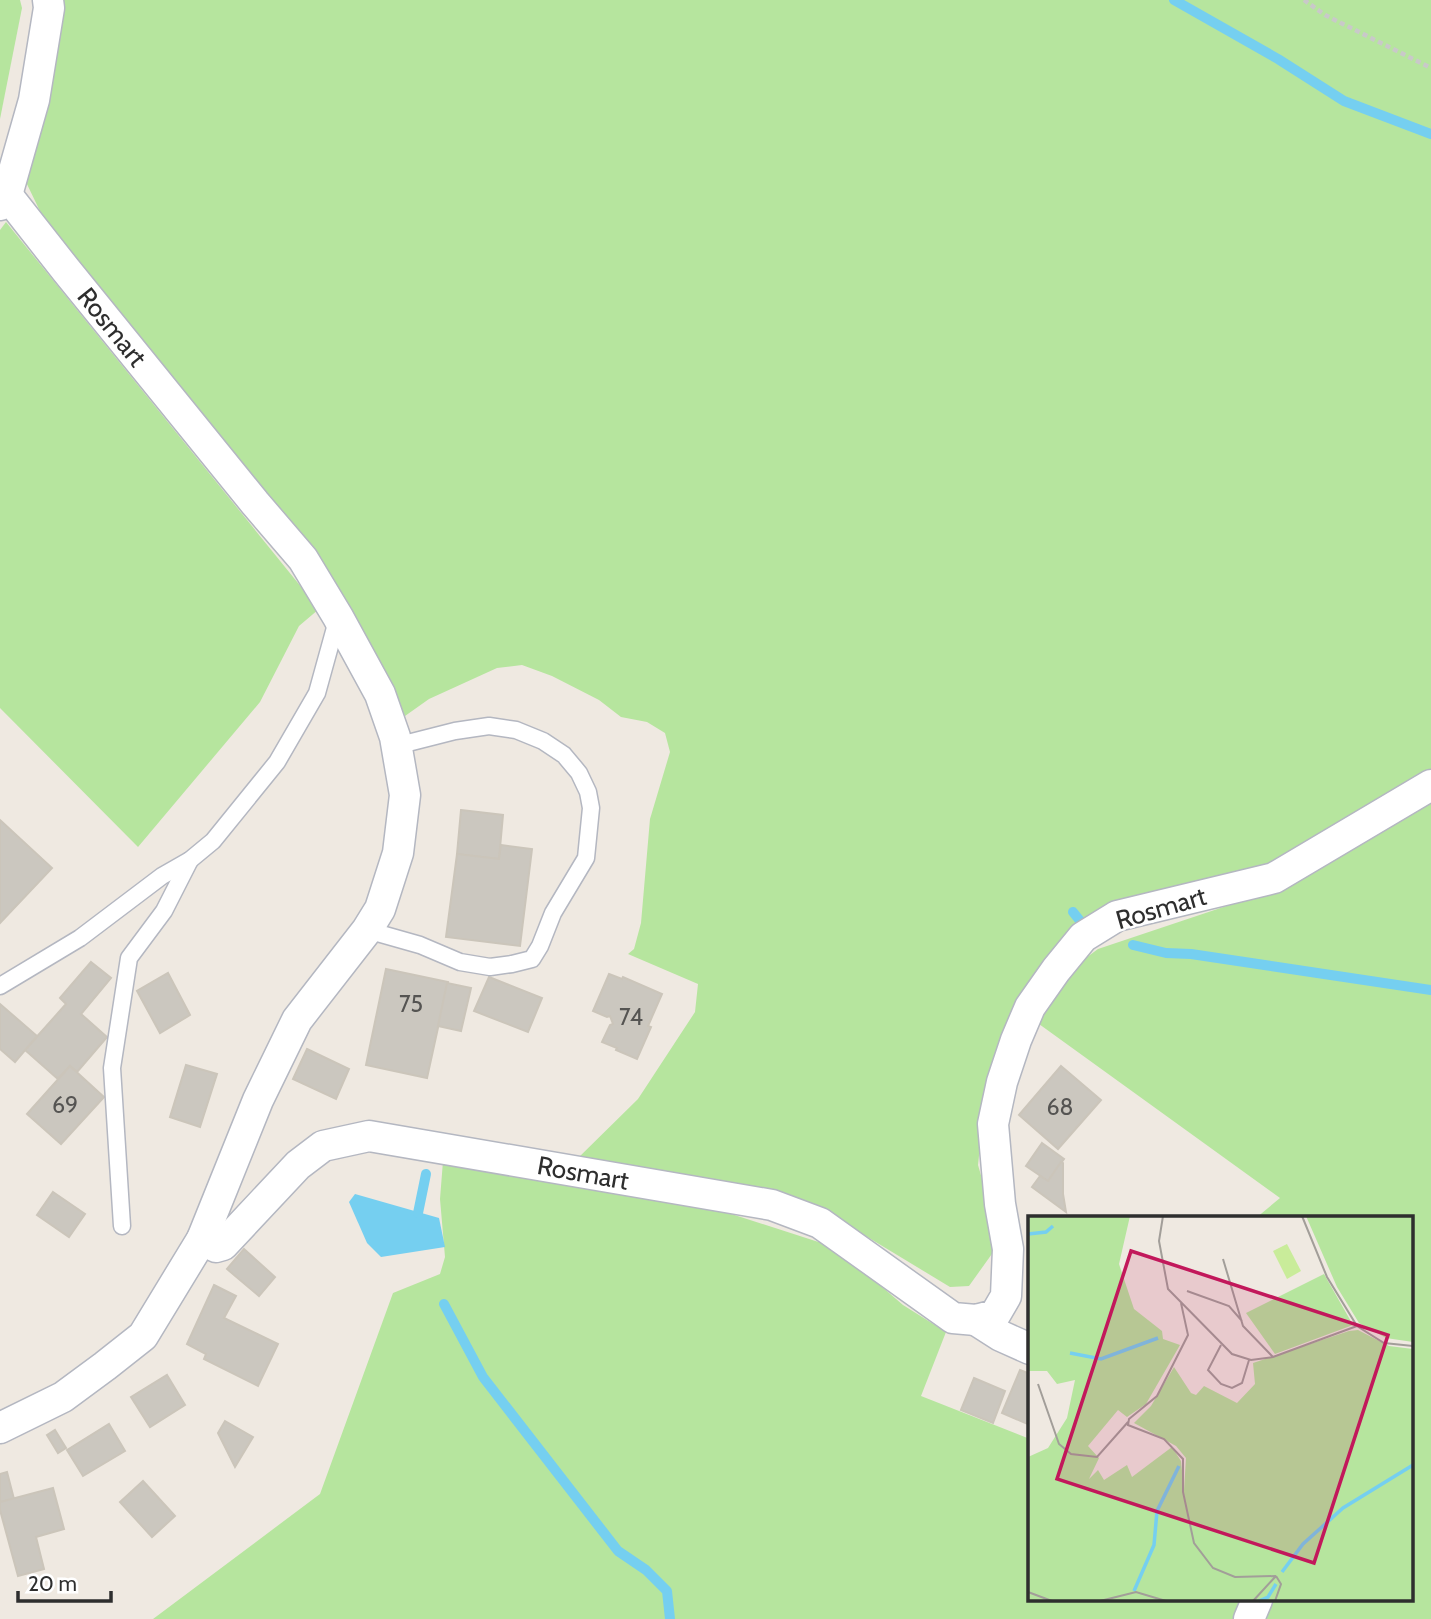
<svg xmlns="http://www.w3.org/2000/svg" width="1431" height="1619" font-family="Cabin,sans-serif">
	<rect width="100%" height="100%" fill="#efe9e1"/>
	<g fill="#b6e59e">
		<polygon points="0,0 20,0 22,8 0,119"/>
		<polygon points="59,0 1431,0 1431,777 1256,873 1075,925 1021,1000 983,1118 978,1165 993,1217 994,1251 969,1286 950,1287 841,1221 575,1161 638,1099 695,1012 698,984 628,954 634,949 641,923 650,819 670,752 665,733 647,722 621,717 599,700 552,676 522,665 497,668 429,699 405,716 380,664 349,606 313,555 50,232 25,180"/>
		<polygon points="6,222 319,609 299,626 260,702 138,847 0,708 0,230"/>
		<polygon points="1431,796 1431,1619 153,1619 320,1494 393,1293 440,1274 445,1257 440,1199 443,1161 691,1201 837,1248 903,1305 946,1332 921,1396 1030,1439 1030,1600 1412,1600 1412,1218 1256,1218 1280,1198 1039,1024 1046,1006 1071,969 1098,949 1289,885"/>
	</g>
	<polygon fill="#75cff0" points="355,1194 439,1218 445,1247 381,1257 367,1243 349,1202"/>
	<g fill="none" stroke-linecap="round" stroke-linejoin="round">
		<g stroke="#75cff0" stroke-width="10">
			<polyline points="1174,0 1278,59 1344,101 1431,134"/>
			<polyline points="1073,912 1081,922"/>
			<polyline points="1133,945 1166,953 1191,954 1431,990"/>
			<polyline points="418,1213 426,1174"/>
			<polyline points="444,1304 483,1377 618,1551 646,1570 667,1591 670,1619"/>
		</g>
	</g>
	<g fill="#cbc7bf" stroke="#cbc5ba" stroke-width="2">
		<polygon points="461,810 503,815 499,859 457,854"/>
		<polygon points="0,820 52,868 0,923"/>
		<polygon points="501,845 532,849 520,946 446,937 457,854 499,859"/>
		<polygon points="91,962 111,978 81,1014 107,1037 77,1072 70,1066 58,1079 25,1050 66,1004 60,998"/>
		<polygon points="386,969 448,982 427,1078 366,1065"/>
		<polygon points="168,973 190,1015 160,1033 137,991"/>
		<polygon points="609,974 622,979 623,977 662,994 648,1026 651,1027 637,1059 616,1050 617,1048 602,1042 610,1025 613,1024 610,1016 607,1017 593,1011"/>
		<polygon points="489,977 542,998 528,1032 474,1011"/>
		<polygon points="447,983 471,988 461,1031 438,1026"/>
		<polygon points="0,1004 37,1036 15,1062 0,1049"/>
		<polygon points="307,1049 349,1069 336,1099 293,1079"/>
		<polygon points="186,1065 217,1074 200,1127 170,1117"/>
		<polygon points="70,1066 104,1097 61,1144 27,1114"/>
		<polygon points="1061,1066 1101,1100 1058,1149 1019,1115"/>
		<polygon points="1042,1143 1064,1159 1048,1181 1026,1166"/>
		<polygon points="1061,1162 1063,1163 1063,1194 1066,1212 1032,1187 1040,1176 1048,1181"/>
		<polygon points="53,1192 85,1214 69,1237 37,1215"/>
		<polygon points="244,1249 275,1277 259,1296 227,1269"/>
		<polygon points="214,1285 236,1296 224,1318 278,1344 258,1386 204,1359 206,1354 187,1344"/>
		<polygon points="1020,1370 1030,1374 1030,1425 1002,1413"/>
		<polygon points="167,1375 185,1405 150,1427 131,1397"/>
		<polygon points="974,1378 1005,1391 993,1423 961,1410"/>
		<polygon points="225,1421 253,1437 235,1467 218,1433"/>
		<polygon points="109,1424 125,1451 83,1476 67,1450"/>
		<polygon points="55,1430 66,1448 58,1453 47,1435"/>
		<polygon points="7,1472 14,1499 0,1502 0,1474"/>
		<polygon points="143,1481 175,1516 152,1537 120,1502"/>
		<polygon points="53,1488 64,1529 36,1537 44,1569 18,1576 0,1510 0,1502"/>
	</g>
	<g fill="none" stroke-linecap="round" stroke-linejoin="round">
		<defs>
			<g id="lane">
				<polyline points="367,930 420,945 460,962 490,967 512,964 532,959 540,946 553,913 586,858 591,808 588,792 579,773 564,755 543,741 516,730 489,726 455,731 396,746"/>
				<polyline points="0,986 80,938 162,876 190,860 213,841 277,762 317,693 338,617"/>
				<polyline points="122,1226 112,1068 129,958 164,911 190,860"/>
			</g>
			<g id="street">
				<polyline points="0,205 7,195 34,100 49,8 48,0"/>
				<polyline points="202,1239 216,1247 223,1245 298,1165 323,1146 369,1136 772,1205 820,1223 953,1318 976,1320 995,1315 1006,1296 1008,1249 1000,1204 993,1124 1002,1082 1016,1040 1030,1007 1056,970 1083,937 1117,916 1274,878 1431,785"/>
				<polyline points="976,1320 1001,1336 1030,1349"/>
				<polyline points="0,1428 63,1397 105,1366 143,1336 202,1239 258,1100 297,1020 367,930 380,909 398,853 405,795 395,737 380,694 338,617 303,559 255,503 66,270 7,195"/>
				<polyline points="1249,1619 1257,1600"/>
			</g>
		</defs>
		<use href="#lane" stroke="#b4b7c1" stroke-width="19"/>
		<use href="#street" stroke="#b4b7c1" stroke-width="33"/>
		<polyline stroke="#c9c9c9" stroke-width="4.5" stroke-dasharray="5 3.5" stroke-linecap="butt" points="1304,0 1325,15 1431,68"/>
		<use href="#lane" stroke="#fff" stroke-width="16"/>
		<use href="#street" stroke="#fff" stroke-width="30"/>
	</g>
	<g text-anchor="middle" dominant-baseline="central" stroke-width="5" stroke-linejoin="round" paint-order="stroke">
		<g font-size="23" fill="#555452">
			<text x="411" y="1004">75</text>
			<text x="631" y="1017">74</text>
			<text x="65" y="1105">69</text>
			<text x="1060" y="1107">68</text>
		</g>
		<g font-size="26" fill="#2e2e2e" stroke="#fff">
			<text transform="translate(112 327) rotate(51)">Rosmart</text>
			<text transform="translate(1161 908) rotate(-16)">Rosmart</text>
			<text transform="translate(583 1173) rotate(10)">Rosmart</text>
		</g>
	</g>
	<g transform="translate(1028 1216)">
		<rect width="385" height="385" fill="#efe9e1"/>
		<path d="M0,0H102L91,48L106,93L134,115L135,123L152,129L118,188L99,201L90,194L60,230L71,242L61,263L70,254L76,264L99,249L104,261L144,231L153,245L156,274L158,242L148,230L106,207L123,190L146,151L163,177L168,179L176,170L209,187L227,168L225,147L321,115L330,114L361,130L385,133V385H0V241L20,232L39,202L47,164L29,168L19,155H0ZM278,0H385V126L358,122L331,107L309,71ZM296,58L325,109L247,138L218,97Z" fill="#b6e59e"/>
		<path d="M259,28L273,55L259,63L245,35Z" fill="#c9ec9a"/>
		<path fill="none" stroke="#75cff0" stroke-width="3.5" d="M0,18L18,16L25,10M42,137L73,143L130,122M254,356L275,328L315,292L385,249M106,375L126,329L129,295L151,250M231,385L240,381L248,368"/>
		<path fill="none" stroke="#a29e99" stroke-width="2" d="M135,0L131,25L140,73L204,138L223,144L245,141L329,110M274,0L299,61L329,110L356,127L385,130M195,43L215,110L245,141M159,75L201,90L214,105M153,87L160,119L129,180L101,203L100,209L136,223L155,243V276L166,327L185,352L207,361L248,360M193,129L180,154L193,168L204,172L214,167L221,144M10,168L31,228L43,238L69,241L100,206M0,376L24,385M72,385L108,376L138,385M225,385L248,360M247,385L253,368L248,360"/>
		<path fill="#c2185b" fill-opacity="0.15" stroke="#c2185b" stroke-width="3.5" d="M103,35L360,119L286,347L29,263Z"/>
		<rect width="385" height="385" fill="none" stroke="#2e2e2e" stroke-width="3.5"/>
	</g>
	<path d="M18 1591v10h93v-10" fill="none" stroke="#2e2e2e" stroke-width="3.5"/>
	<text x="28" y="1591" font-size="21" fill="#2e2e2e" stroke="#ffffff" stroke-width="5" paint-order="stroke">20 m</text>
</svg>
